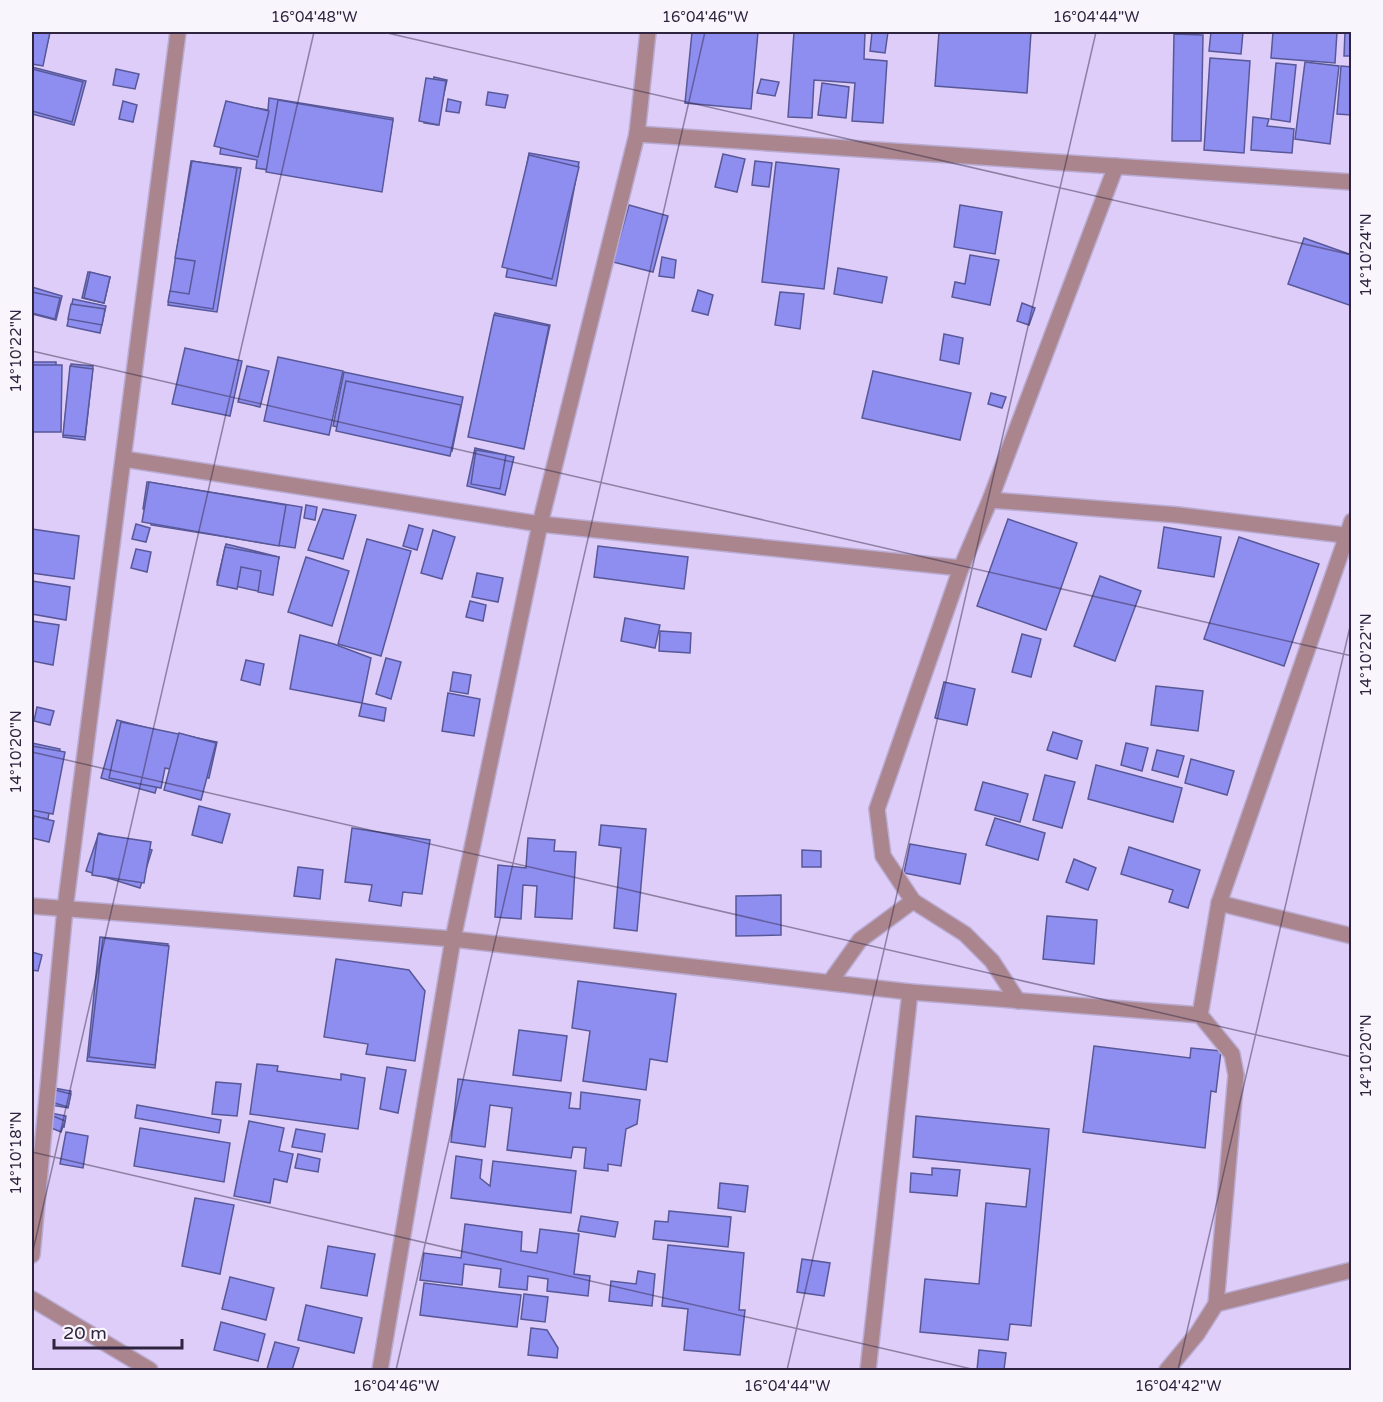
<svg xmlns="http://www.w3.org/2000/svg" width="1383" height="1402" font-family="'Varela Round',sans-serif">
	<rect width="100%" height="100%" fill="#ddcdf8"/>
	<g fill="#8e8ef0" stroke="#585899" stroke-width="1.5">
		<polygon points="32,32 50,32 43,62 32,60"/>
		<polygon points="32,32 50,32 43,66 32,64"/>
		<polygon points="692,32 758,32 751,109 685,103"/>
		<polygon points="794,32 865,32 864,59 887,61 883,123 852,121 855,83 814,80 812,118 788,117"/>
		<polygon points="872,32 888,32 885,53 870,51"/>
		<polygon points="939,32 1031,32 1027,93 935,86"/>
		<polygon points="1211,32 1243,32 1241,54 1209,51"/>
		<polygon points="1273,32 1337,32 1335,63 1271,58"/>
		<polygon points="1345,32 1352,32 1352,56 1344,56"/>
		<polygon points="1174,34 1203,35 1201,141 1172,141"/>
		<polygon points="1210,58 1250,61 1244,153 1204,150"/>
		<polygon points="1305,62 1339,66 1330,144 1295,139"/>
		<polygon points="1276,63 1296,65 1290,122 1271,119"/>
		<polygon points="1341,66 1352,67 1352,115 1337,114"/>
		<polygon points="32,67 86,81 74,125 32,114"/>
		<polygon points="32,69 83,82 72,122 32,111"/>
		<polygon points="116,69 139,74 135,89 113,85"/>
		<polygon points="434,77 447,80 437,125 424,123"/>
		<polygon points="426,78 446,81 439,125 419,121"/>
		<polygon points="761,79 779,82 775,96 757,93"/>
		<polygon points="822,83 849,87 846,118 818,115"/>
		<polygon points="488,92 508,95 505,108 486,105"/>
		<polygon points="269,98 393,118 382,187 256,168 257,160 220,154 227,103 268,110"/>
		<polygon points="448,99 461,102 459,113 446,111"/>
		<polygon points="278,100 393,120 382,192 266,172"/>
		<polygon points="123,101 137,105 133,122 119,119"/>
		<polygon points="226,101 269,111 258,157 214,146"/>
		<polygon points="1253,117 1269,119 1267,126 1294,129 1292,153 1251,150"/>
		<polygon points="529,153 579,162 556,286 506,277"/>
		<polygon points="723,154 745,159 737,192 715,187"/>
		<polygon points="529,155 579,167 552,279 502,267"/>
		<polygon points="191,161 241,168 217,312 168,305"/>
		<polygon points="192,161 237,168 213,309 168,302 170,291 189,294 195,261 175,258"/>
		<polygon points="755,161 772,163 769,187 752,185"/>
		<polygon points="776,162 839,169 824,289 762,282"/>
		<polygon points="629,205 668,216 653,272 613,262"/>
		<polygon points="960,205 1002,212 995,254 954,247"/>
		<polygon points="1304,238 1352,255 1352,306 1288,284"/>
		<polygon points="970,255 999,260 990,305 952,297 955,282 965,284"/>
		<polygon points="662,257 676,260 674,278 659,276"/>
		<polygon points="838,268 887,277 882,303 834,294"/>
		<polygon points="88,272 110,277 104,303 82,298"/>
		<polygon points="90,272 110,277 104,303 84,298"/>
		<polygon points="32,287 62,296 56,320 32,314"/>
		<polygon points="698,290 713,295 708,315 692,311"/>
		<polygon points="32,292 60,298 55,319 32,313"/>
		<polygon points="780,292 804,294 800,329 775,325"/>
		<polygon points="73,299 106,306 100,333 67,326"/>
		<polygon points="1022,303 1035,308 1029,325 1017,321"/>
		<polygon points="71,304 105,309 102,325 68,319"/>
		<polygon points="495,313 550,325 524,446 469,435"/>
		<polygon points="494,315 549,326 524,449 468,437"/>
		<polygon points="944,334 963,338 959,364 940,360"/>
		<polygon points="185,348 242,361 230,416 172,404"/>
		<polygon points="278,357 343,371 329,435 264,421"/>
		<polygon points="32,362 56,362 56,383 34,383 34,410 57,409 57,430 32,430"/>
		<polygon points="71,364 93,366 85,440 63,437"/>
		<polygon points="32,365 62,365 61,432 32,432"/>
		<polygon points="70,366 93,369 85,437 63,435"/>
		<polygon points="247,366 269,371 260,407 238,402"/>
		<polygon points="873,371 971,393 960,440 862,418"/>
		<polygon points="344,372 463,397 452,451 333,426"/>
		<polygon points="346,381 461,405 450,456 336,431"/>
		<polygon points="991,393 1006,397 1002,408 988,404"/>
		<polygon points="475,448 514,457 505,495 467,486"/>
		<polygon points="476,450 506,455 500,489 471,484"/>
		<polygon points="147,482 302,507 295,548 151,525 153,511 143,509"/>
		<polygon points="149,482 286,505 279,546 142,522"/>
		<polygon points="306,505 317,507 315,520 304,518"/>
		<polygon points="323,509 356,515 343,559 308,550"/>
		<polygon points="1008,519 1077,543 1046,630 977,606"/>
		<polygon points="136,524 150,528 146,542 132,539"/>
		<polygon points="409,525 423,529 417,550 403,546"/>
		<polygon points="1164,527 1221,537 1214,577 1158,568"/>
		<polygon points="32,529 79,536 74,579 32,573"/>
		<polygon points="433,530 455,537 442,579 421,573"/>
		<polygon points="1239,537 1319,564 1284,666 1204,639"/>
		<polygon points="367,539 411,551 381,656 338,644"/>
		<polygon points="226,544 279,557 271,594 217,582"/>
		<polygon points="598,546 688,557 684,589 594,577"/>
		<polygon points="225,547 279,557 273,595 258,592 261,571 241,567 237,589 217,585"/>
		<polygon points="136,549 151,552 147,572 131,568"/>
		<polygon points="306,557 349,571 332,626 288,612"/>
		<polygon points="477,573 503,578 498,602 472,597"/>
		<polygon points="1100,576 1141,591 1115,661 1074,646"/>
		<polygon points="32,581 70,587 66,620 32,614"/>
		<polygon points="470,601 486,605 483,621 466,617"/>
		<polygon points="625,618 660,625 655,648 621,641"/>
		<polygon points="32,621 59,625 53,665 32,661"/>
		<polygon points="660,631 691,633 690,653 659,651"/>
		<polygon points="1022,634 1041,639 1031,677 1012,672"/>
		<polygon points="300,635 334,644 371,658 362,703 290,689"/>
		<polygon points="386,658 401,662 391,699 376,694"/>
		<polygon points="246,660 264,664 260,685 241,680"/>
		<polygon points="453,672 471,675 468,694 450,691"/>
		<polygon points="944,682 975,689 967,725 935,718"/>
		<polygon points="1156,686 1203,691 1198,731 1151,725"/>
		<polygon points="448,693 480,699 474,736 442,731"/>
		<polygon points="362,703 386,708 384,721 359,716"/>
		<polygon points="37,707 54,711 50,725 34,721"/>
		<polygon points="117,720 171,734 155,793 101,778"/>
		<polygon points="121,722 217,742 209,778 165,768 161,788 109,778"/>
		<polygon points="1053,732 1082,741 1077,759 1047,750"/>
		<polygon points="179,733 216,743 201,800 164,790"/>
		<polygon points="32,743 60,749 48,819 32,816"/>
		<polygon points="1126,743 1148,748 1142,771 1121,765"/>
		<polygon points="32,746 65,752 53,814 32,810"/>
		<polygon points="1157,750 1184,756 1178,777 1152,770"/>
		<polygon points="1191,759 1234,771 1227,795 1185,783"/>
		<polygon points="1096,765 1182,788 1173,822 1088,799"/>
		<polygon points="1045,775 1075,782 1062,828 1033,820"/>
		<polygon points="983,782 1028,794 1020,822 975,810"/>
		<polygon points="199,806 230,814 222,843 192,835"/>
		<polygon points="34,816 54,821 49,842 32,838 32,825"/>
		<polygon points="995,818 1045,833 1038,860 986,845"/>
		<polygon points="601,825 646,829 637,931 614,928 621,848 599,845"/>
		<polygon points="352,828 430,840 422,894 403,892 401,906 369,901 372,885 345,882"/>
		<polygon points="99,833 152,850 140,888 86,871"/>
		<polygon points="98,834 151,842 144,883 92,875"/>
		<polygon points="528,838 555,840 554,851 576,852 572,919 535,917 537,886 523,885 521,919 495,917 498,865 526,868"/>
		<polygon points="910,844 966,854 960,884 904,873"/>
		<polygon points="1129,847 1200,870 1188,908 1169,902 1173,890 1121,874"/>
		<polygon points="802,850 821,851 821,867 802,867"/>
		<polygon points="1074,859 1096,868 1088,890 1066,882"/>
		<polygon points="298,867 323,870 320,899 294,896"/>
		<polygon points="781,895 781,935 736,936 736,896"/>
		<polygon points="1047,916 1097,920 1094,964 1043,959"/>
		<polygon points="100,937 168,944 155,1068 87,1061"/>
		<polygon points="103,938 169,946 155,1065 89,1057"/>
		<polygon points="32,952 42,955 38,971 32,970"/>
		<polygon points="336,959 409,970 425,991 415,1061 366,1054 368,1044 324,1037"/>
		<polygon points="578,981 676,994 667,1062 650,1059 646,1090 583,1081 590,1031 572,1028"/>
		<polygon points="519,1030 567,1036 561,1081 513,1075"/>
		<polygon points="1094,1046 1190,1058 1191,1048 1221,1051 1216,1092 1211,1091 1205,1148 1083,1132"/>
		<polygon points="257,1064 278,1066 277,1071 341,1080 341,1074 365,1078 358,1129 250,1114"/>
		<polygon points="387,1067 406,1070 398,1113 380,1109"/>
		<polygon points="458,1079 571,1093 569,1108 580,1109 581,1092 640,1100 637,1124 626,1129 621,1166 608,1164 608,1171 584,1168 586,1148 573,1147 571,1158 507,1150 512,1108 490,1105 485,1147 451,1142"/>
		<polygon points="216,1082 241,1084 237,1116 212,1114"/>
		<polygon points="54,1088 71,1091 68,1108 51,1105"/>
		<polygon points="55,1090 71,1094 68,1107 51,1102"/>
		<polygon points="137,1105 221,1120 219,1133 135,1118"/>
		<polygon points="51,1113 66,1116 64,1127 48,1124"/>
		<polygon points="53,1116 65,1121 61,1132 49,1127"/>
		<polygon points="916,1116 1049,1129 1031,1326 1010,1324 1008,1340 920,1332 925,1279 979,1284 986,1203 1026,1207 1030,1169 913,1157"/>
		<polygon points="249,1121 284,1128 279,1151 293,1154 287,1182 274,1179 270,1203 234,1196"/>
		<polygon points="140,1128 230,1143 224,1182 134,1166"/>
		<polygon points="296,1129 325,1134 322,1152 292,1147"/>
		<polygon points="66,1132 88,1136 83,1168 60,1164"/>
		<polygon points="298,1154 320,1159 318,1172 295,1168"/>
		<polygon points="456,1156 482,1160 480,1178 490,1186 493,1161 576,1171 571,1213 451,1198"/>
		<polygon points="932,1168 960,1170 957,1196 910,1192 911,1173 932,1175"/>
		<polygon points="720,1183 748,1186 745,1212 718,1208"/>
		<polygon points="195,1198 234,1205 220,1274 182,1266"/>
		<polygon points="669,1211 731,1217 728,1247 653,1239 655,1221 668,1222"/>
		<polygon points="581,1216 618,1222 615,1237 578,1231"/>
		<polygon points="465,1224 522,1232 521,1251 537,1253 540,1229 579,1234 574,1274 590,1276 588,1296 547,1291 548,1279 528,1276 527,1290 499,1287 501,1269 464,1264 462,1285 420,1280 424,1253 461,1258"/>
		<polygon points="668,1245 744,1253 739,1310 745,1310 740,1355 684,1350 688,1309 662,1306"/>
		<polygon points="328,1246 375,1254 367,1296 321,1288"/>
		<polygon points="802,1259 830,1263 824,1296 797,1292"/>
		<polygon points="638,1271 655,1274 652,1306 609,1301 611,1281 636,1284"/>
		<polygon points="230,1277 274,1288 266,1320 222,1309"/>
		<polygon points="424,1283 521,1295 517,1327 420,1315"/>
		<polygon points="524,1294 548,1297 545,1322 521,1319"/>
		<polygon points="306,1305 362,1318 354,1353 298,1340"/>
		<polygon points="221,1322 265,1334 258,1361 214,1350"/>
		<polygon points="531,1328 547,1330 558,1348 557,1358 528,1355"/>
		<polygon points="275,1342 299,1348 292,1370 273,1370 267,1369"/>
		<polygon points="979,1350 1006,1353 1004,1370 977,1370"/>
	</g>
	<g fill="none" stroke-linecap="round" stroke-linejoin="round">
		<defs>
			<g id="street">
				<polyline points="637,134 1352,182"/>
				<polyline points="124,459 540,524 961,568"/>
				<polyline points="990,500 1178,515 1352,536"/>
				<polyline points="913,901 965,934 992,961 1018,1001"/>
				<polyline points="1219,903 1352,936"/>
				<polyline points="32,906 453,939 910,992 1200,1015 1232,1054 1236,1075 1216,1304 1197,1334 1167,1370"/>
				<polyline points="830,982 860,940 913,901 883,856 877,809 961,568 990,500 1116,166"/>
				<polyline points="1200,1015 1219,903 1352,521"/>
				<polyline points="32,1255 65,909 178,32"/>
				<polyline points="32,1299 150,1370"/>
				<polyline points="1216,1304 1352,1270"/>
				<polyline points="380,1370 453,939 540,524 637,134 648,32"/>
				<polyline points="868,1370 910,992"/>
			</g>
		</defs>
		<use href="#street" stroke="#baabd3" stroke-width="18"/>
		<use href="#street" stroke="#aa858e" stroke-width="15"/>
	</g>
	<path fill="none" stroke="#2f243f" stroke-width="1.5" stroke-opacity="0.45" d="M383,32L1352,255M32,351L1352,656M32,752L1352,1057M32,1152L976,1370M32,1255L314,32M396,1370L705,32M787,1370L1096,32M1178,1370L1352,618"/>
	<rect width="1383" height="1402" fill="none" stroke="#f8f5fd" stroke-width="66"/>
	<path d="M54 1339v9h128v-9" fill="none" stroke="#2f243f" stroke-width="3"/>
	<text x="63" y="1339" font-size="18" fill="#2f243f" stroke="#f8f5fd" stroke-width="4.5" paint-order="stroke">20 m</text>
	<rect x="33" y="33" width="1317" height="1336" fill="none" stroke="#2f243f" stroke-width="2"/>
	<g font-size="15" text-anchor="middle" fill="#2f243f">
		<text x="314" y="22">16°04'48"W</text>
		<text x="705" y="22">16°04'46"W</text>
		<text x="1096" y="22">16°04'44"W</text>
		<text transform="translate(1366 255) rotate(-90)" y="5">14°10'24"N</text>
		<text transform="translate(16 351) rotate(-90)" y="5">14°10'22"N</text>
		<text transform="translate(1366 655) rotate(-90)" y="5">14°10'22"N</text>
		<text transform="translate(16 752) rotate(-90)" y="5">14°10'20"N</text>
		<text transform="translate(1366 1056) rotate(-90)" y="5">14°10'20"N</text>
		<text transform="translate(16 1153) rotate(-90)" y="5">14°10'18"N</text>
		<text x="396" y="1391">16°04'46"W</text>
		<text x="787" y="1391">16°04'44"W</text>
		<text x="1178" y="1391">16°04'42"W</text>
	</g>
</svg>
